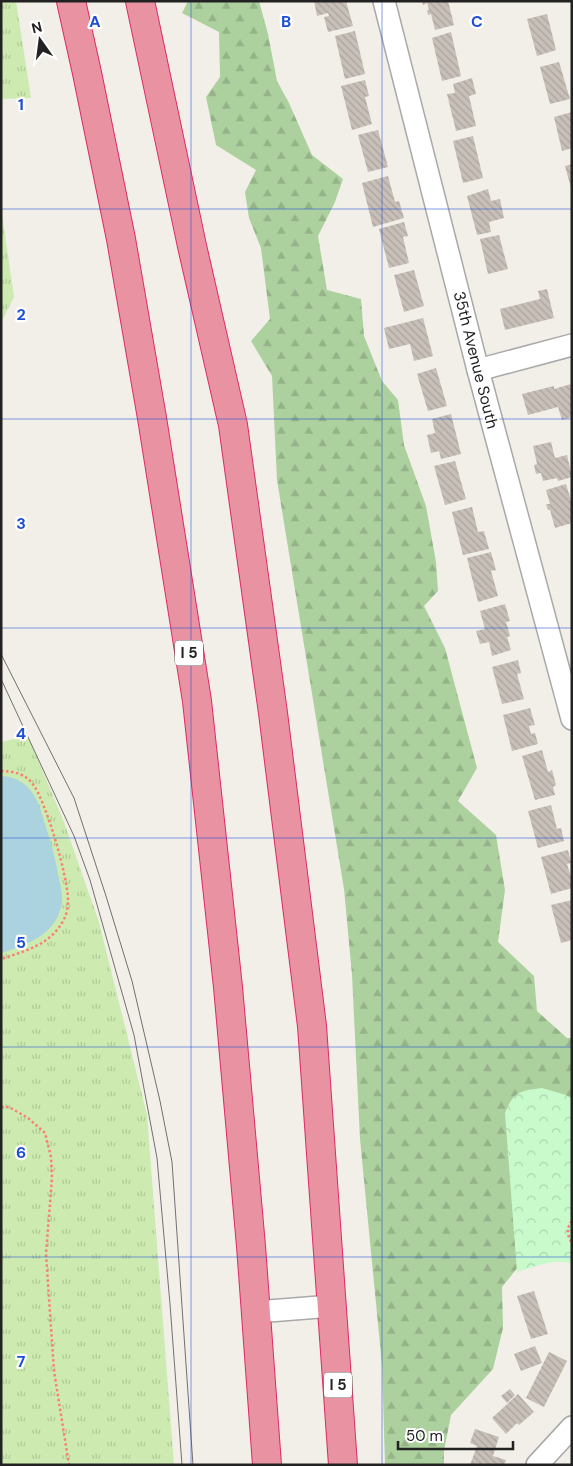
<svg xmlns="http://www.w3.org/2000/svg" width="573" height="1466" font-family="'DM Sans',sans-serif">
	<defs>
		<pattern id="grass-tufts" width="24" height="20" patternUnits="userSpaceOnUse" patternTransform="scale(1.25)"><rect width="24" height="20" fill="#cdebb0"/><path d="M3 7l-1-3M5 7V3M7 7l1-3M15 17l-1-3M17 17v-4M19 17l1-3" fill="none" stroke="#b0c997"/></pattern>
		<pattern id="forest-firs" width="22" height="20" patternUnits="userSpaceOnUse" patternTransform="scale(1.25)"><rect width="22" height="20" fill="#add19e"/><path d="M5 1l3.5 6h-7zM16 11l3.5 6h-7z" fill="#95b388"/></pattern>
		<pattern id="park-crowns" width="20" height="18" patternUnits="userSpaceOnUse" patternTransform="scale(1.25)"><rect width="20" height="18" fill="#c8facc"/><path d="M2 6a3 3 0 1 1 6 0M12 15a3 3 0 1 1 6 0" fill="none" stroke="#acd6af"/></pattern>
		<pattern id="building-back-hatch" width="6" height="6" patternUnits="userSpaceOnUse" patternTransform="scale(1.25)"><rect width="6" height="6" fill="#c7bfb8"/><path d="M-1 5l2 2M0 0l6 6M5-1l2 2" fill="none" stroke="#aba49e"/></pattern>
	</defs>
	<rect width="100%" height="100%" fill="#f2efe9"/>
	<g fill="url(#grass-tufts)">
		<polygon points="1,1 16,1 31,98 1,99"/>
		<polygon points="1,207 14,297 1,323"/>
		<polygon points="28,736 64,822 99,922 147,1115 174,1465 1,1465 1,742"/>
	</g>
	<polygon fill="url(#forest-firs)" points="188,1 259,1 268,34 277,81 289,103 312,155 343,179 335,202 318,236 327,290 361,299 364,336 382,381 398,400 404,445 426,506 436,562 438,591 424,606 445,648 477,768 458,801 496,835 505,890 498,942 534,976 537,1011 567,1038 572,1038 572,1118 539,1241 502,1287 503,1328 493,1369 451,1415 444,1451 444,1465 385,1465 382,1365 360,1139 352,975 344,889 277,480 272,376 251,341 270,319 261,248 249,218 245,192 256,170 216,145 206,97 220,77 219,32 182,13"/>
	<path fill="url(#park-crowns)" d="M542,1088L566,1095L572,1099V1262L570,1263C552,1259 534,1267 517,1272L505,1113C514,1091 520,1091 542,1088Z"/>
	<path fill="#aad3df" d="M1,776C21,777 32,788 39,805C46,828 54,850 58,873C59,881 62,889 62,896C63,931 29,945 1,953Z"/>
	<g fill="url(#building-back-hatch)">
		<polygon points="314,1 346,1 353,26 328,32 324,17 329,16 328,13 317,16"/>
		<polygon points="422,1 448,1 454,25 435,30 431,14 428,15 427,10 429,10 427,3 423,5"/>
		<polygon points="547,14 556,50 537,56 527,19"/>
		<polygon points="355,31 365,74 345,79 335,36"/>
		<polygon points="451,32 461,76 442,81 432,38"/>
		<polygon points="559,62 570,99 550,104 540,67"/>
		<polygon points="472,78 476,94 469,96 476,126 456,131 447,94 455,93 453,84"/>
		<polygon points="365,80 369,96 365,97 372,124 352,130 341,86"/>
		<polygon points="572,112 572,148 562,151 554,117"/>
		<polygon points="378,130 388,167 368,172 358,135"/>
		<polygon points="473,136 483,178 463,183 453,141"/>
		<polygon points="572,164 572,188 571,188 565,166"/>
		<polygon points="388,176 395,202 399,201 404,218 373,227 362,183"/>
		<polygon points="488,189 491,201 500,199 504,218 489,222 491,232 477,235 467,196"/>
		<polygon points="404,222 408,236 403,237 409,263 389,268 379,229"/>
		<polygon points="499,235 508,269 488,274 480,239"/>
		<polygon points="414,270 424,306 404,312 394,275"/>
		<polygon points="547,289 554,318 505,330 500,309 540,299 538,291"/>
		<polygon points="423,318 433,356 414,361 410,344 389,349 384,328"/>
		<polygon points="436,368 447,406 428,411 417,374"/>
		<polygon points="571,384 572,417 562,420 558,407 528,415 522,394 554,386 554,389"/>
		<polygon points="451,414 461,454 441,459 439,451 431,453 427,435 435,433 432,419"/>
		<polygon points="551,442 555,458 567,455 572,477 558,481 557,478 543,481 541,473 536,474 534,465 537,464 533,446"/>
		<polygon points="455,461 466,499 445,505 434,466"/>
		<polygon points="566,484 572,504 572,523 555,528 550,510 548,510 546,504 550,504 546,490"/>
		<polygon points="472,507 478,532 484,531 489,549 463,555 452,512"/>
		<polygon points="491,552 496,570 491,571 498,596 478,602 467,558"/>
		<polygon points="505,604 510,621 506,622 510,636 507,637 511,650 492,656 489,642 480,644 476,631 485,629 480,611"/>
		<polygon points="518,660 521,673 517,674 524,699 502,704 492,667"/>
		<polygon points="530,708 535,725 529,726 531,734 535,733 538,744 512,751 503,715"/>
		<polygon points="542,750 548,772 552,770 556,785 553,787 555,795 535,800 522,756"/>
		<polygon points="551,805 557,829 561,828 564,841 538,848 528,811"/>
		<polygon points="568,850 571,863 567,864 572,880 572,888 551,894 541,857"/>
		<polygon points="572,900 572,940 561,943 551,905"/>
		<polygon points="534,1291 548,1334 531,1339 517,1296"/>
		<polygon points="535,1346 542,1363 521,1371 514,1354"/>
		<polygon points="549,1352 567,1361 544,1407 526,1398"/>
		<polygon points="510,1389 515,1395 507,1403 501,1396"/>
		<polygon points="518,1394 534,1412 519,1425 517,1423 506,1434 492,1418"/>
		<polygon points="475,1429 499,1437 493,1456 506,1460 504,1465 470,1465 477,1446 470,1443"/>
	</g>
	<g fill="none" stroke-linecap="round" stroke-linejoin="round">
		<defs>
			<g id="minor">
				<polyline points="384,1 478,370 572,719"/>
				<polyline points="478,370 572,345"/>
				<polyline points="256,1312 332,1306"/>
				<polyline points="537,1465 572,1427"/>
			</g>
			<g id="highway">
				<polyline points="71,1 87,73 121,239 152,418 197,701 228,987 251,1246 267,1465"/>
				<polyline points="140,1 192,246 233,425 273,713 312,1026 343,1465"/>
			</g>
		</defs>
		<use href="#minor" stroke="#a9a9a9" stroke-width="24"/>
		<use href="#highway" stroke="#dc2a67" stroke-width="30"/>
		<g stroke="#fa8072" stroke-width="2.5" stroke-dasharray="2.5 2.5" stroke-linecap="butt">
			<path d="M1,771C13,771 25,774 32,783C46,800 68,878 68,900C68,907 67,914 64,919C52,944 26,951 1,959"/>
			<polyline points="1,1107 9,1107 28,1118 45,1133 51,1157 52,1178 46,1254 54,1371 69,1465"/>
			<path d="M572,1221C566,1228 567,1235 572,1243"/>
		</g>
		<use href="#minor" stroke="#fff" stroke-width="21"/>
		<use href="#highway" stroke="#e892a2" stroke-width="28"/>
		<g stroke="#707070" stroke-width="1">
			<polyline points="1,654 74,798 106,896 132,981 160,1101 172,1162 193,1465"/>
			<polyline points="1,679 74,836 90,880 134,1035 157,1158 170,1304 182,1465"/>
		</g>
	</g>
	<path fill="none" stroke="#1d4ed8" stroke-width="1" stroke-opacity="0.55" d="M191,1V1465M382,1V1465M1,209H572M1,419H572M1,628H572M1,838H572M1,1047H572M1,1257H572"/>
	<g text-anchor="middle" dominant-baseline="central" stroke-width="4.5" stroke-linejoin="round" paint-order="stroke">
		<g fill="#fff" stroke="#646464" stroke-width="1">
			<rect x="175" y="640.5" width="28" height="25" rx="4"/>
			<rect x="324" y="1372.5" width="28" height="25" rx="4"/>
		</g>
		<g font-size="15" font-weight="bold" fill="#222">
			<text x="189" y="653">I 5</text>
			<text x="338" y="1385">I 5</text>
		</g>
		<g font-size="16" fill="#222" stroke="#fff">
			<text transform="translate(476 360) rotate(76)">35th Avenue South</text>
		</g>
	</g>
	<g font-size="16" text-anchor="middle" font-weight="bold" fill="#1d4ed8" stroke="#fff" stroke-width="4.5" stroke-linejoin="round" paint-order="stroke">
		<text x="95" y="27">A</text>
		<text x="286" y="27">B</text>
		<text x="477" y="27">C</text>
		<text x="21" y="110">1</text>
		<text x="21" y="320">2</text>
		<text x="21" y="529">3</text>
		<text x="21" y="739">4</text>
		<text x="21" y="948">5</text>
		<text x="21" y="1158">6</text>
		<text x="21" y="1367">7</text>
	</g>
	<rect width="573" height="1466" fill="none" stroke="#222222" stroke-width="5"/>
	<g transform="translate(40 40) rotate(346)" stroke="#ffffff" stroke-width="4" paint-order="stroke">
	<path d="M0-4L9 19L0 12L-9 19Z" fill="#222222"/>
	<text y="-8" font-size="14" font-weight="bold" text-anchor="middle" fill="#222222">N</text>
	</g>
	<path d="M398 1441v8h115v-8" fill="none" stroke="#222222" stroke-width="2.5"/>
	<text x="406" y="1441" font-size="15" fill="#222222" stroke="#ffffff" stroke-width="4" paint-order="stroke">50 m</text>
</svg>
